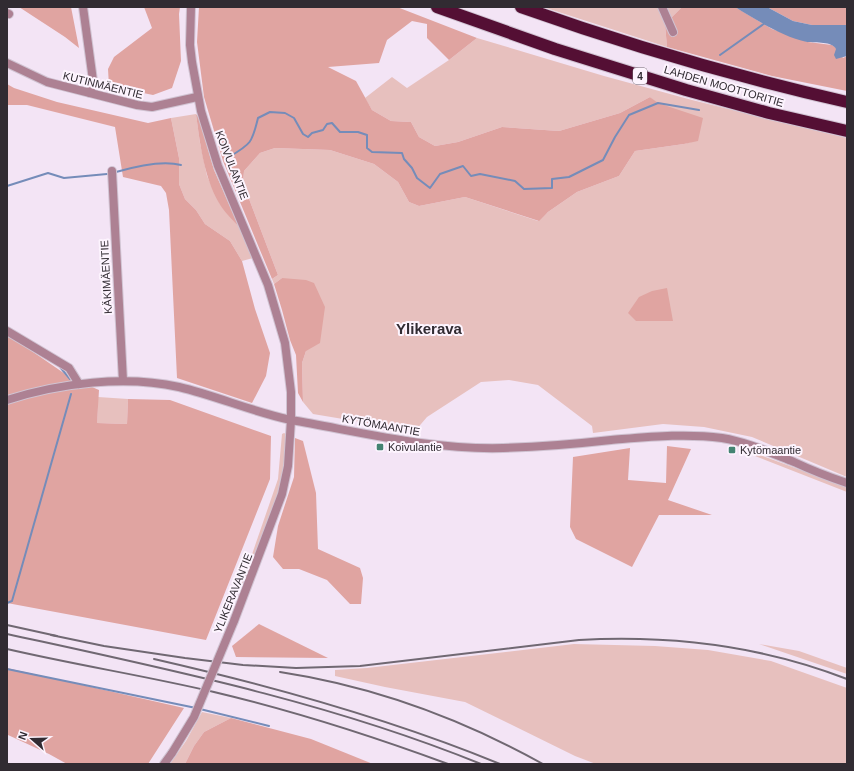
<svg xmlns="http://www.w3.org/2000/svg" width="854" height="771" font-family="Arial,sans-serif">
	<rect width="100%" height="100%" fill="#f3e4f5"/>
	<g fill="#e7c0be">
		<polygon points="543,7 682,7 665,24 667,47"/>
		<polygon points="477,38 604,76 692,100 847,138 847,477 752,437 704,427 663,424 593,433 592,426 538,385 509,380 481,382 427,417 415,431 313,414 303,402 302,363 306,351 282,278 274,284 272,279 278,275 243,183 244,171 260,153 275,148 330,150 374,164 398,182 409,202 419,206 465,197 538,221 548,212 577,192 619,176 635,151 684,144 698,140 650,97 620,113 559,131 502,127 458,142 435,146 419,137 411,122 391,121 372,110 365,98 392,77 407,88 449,60"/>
		<polygon points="196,114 200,143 207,176 220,204 239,227 253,258 242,261 230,241 205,224 196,210 185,199 179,184 179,158 171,118"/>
		<polygon points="98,397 128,399 127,424 97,423"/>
		<polygon points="284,433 286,434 284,476 277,504 239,592 278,479 282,434"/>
		<polygon points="746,450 847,487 847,492 745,452"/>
		<polygon points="574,644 655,646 708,650 771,661 847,688 847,764 596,764 575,756 465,702 385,687 335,676 335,670 367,668"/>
		<polygon points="759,644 799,651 847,668 847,674"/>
		<polygon points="202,712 231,718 204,732 194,746 185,764 170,764 186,741"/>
	</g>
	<g fill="#e0a4a1">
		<polygon points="19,7 71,7 79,48 65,37"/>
		<polygon points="144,7 180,7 179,14 181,61 172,88 153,95 109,86 108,69 114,57 152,28"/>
		<polygon points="199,7 397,7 477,38 449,60 427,38 427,24 412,21 387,40 379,63 328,67 356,81 372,110 391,121 411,122 419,137 435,146 458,142 502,127 559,131 620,113 650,97 658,103 703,118 698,141 684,144 635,151 619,176 577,192 548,212 539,221 465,197 419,206 409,202 398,182 374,164 330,150 275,148 260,153 244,171 243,183 278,275 272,279 223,161 204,97 197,42"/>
		<polygon points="682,7 735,7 772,29 808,42 832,45 835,47 843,58 847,56 847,91 772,76 667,47 665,24"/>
		<polygon points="767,7 847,7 847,25 812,25 793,21"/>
		<polygon points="7,84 14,88 57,102 148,123 171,118 179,158 179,184 185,199 196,210 205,224 230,241 242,261 255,309 270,353 266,376 252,403 177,378 169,210 166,193 161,186 123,177 115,127 27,105 7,105"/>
		<path d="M196,114L199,118L214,170L239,227C233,220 224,212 219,203C204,177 200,144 196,114Z"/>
		<polygon points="282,278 306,280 314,283 325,307 320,343 306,351 302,363 303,402 298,393 296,355 290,340 282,310 274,284"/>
		<polygon points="667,288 673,321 636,321 628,313 639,297 652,291"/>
		<polygon points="7,334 71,378 99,390 97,423 127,424 128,399 170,400 271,436 270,479 206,640 7,603"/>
		<polygon points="295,438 303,441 316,493 318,549 360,568 363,578 361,604 350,604 327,580 299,569 283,569 273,557 278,526 294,477"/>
		<polygon points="667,446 691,449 668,500 712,515 659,515 632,567 576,539 570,527 573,457 630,448 628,480 666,483"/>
		<polygon points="259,624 328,658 236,657 232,646"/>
		<polygon points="7,668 184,708 148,764 67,764 49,754 8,735"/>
		<polygon points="231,718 311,739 373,764 185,764 194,746 204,732"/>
	</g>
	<path fill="#758cb9" d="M735,7H767L793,21L812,25H847V56L836,59L834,55L836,49C832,41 816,43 807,42C781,36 758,21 735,7Z"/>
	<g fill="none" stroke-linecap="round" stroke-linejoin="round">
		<g stroke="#758cb9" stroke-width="2">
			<polyline points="720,55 765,23"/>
			<path d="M229,157C251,144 252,143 258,118L270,112L285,113L294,118L303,134L308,137L312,133L323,130L327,124L332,123L340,132H358L367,135V148L372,152L402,153L404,159L412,168L417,178L430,188L440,174L463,166L471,176L480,174L515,181L524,189L552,188V179L569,177L603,160L615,137L629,115L658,103L699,110"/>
			<path d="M116,172C133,167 163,160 181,165"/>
			<polyline points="7,186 48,173 64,178 107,174"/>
			<polyline points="60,367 70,379"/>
			<polyline points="7,603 12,601 71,394"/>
			<polyline points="7,669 196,708"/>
			<polyline points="200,709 269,726"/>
		</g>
		<defs>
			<g id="minor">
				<polyline points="83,7 92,73 93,81 90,93"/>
				<polyline points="662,7 673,32"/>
				<polyline points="7,13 9,14"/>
				<polyline points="112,171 123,381"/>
				<polyline points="7,331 69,368 79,384"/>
				<path d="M7,400C60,383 125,375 179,387C217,396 253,412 291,420"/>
			</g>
			<g id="tertiary">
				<polyline points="191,7 190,45 192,62 201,111 218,166 268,285 285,343 291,392 291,420 288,466 282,494 234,621"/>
				<polyline points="7,63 47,82 137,105 152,107 197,97"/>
				<path d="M291,420C361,432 431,450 503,448C539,447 575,444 611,440C648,437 685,433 722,438C747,442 771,453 794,462C811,470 829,477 847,483"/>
				<polyline points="164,764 172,753"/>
			</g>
			<g id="motorway">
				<polyline points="437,7 555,49 686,90 769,113 847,131"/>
				<path d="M521,7C628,45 737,77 847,102"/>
			</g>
		</defs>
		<use href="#minor" stroke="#d0c3d2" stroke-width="10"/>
		<use href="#tertiary" stroke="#d0c3d2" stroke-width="10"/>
		<use href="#motorway" stroke="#d0c3d2" stroke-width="14"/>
		<use href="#minor" stroke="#ad8193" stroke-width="8"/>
		<use href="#tertiary" stroke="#ad8193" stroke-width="8"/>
		<use href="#motorway" stroke="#540f34" stroke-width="12"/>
		<g stroke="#706872" stroke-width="2">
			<polyline points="7,625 57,636"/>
			<path d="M7,634C167,669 329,702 481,764"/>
			<path d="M51,635L104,646L185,658L243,665L296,668L360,666L579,640C670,635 762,646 847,679"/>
			<path d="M7,649C76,665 146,676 214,692C294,711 372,736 448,764"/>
			<path d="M154,659C272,686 388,718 500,764"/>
			<path d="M280,672C372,686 462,719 543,764"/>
		</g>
		<defs>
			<polyline id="tertiary-bridge" points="172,753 194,717 234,621"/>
		</defs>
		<use href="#tertiary-bridge" stroke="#d0c3d2" stroke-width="10" stroke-linecap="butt"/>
		<use href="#tertiary-bridge" stroke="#ad8193" stroke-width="8"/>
	</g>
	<g fill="#438372" stroke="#fdf4fe" stroke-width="1.5">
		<rect x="376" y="443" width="8" height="8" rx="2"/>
		<rect x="728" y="446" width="8" height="8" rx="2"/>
	</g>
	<g text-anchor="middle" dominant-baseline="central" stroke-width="4" stroke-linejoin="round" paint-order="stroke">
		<rect fill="#fdf4fe" stroke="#6e676f" stroke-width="1" x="633" y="68" width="14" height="16" rx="3"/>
		<g font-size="10" font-weight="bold" fill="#312b32">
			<text x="640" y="76">4</text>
		</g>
		<g font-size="11" fill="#312b32" stroke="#fdf4fe">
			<text transform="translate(103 85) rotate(14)">KUTINMÄENTIE</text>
			<text transform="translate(724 86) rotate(16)">LAHDEN MOOTTORITIE</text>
			<text transform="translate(232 165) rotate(69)">KOIVULANTIE</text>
			<text transform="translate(106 277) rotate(-93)">KÄKIMÄENTIE</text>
			<text transform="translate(381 425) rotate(10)">KYTÖMAANTIE</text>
			<text transform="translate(233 593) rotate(-68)">YLIKERAVANTIE</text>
		</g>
		<g font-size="11" fill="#312b32" stroke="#fdf4fe" text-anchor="start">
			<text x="388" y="447">Koivulantie</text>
			<text x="740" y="450">Kytömaantie</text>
		</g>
		<g font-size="15" font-weight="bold" fill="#312b32" stroke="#fdf4fe">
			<text x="429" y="328">Ylikerava</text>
		</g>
	</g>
	<rect width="854" height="771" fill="none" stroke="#312b32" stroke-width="16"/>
	<g transform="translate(32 739) rotate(290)" stroke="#fdf4fe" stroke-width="3" paint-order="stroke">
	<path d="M0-3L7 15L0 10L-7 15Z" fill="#312b32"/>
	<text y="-6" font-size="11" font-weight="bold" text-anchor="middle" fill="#312b32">N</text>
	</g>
</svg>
